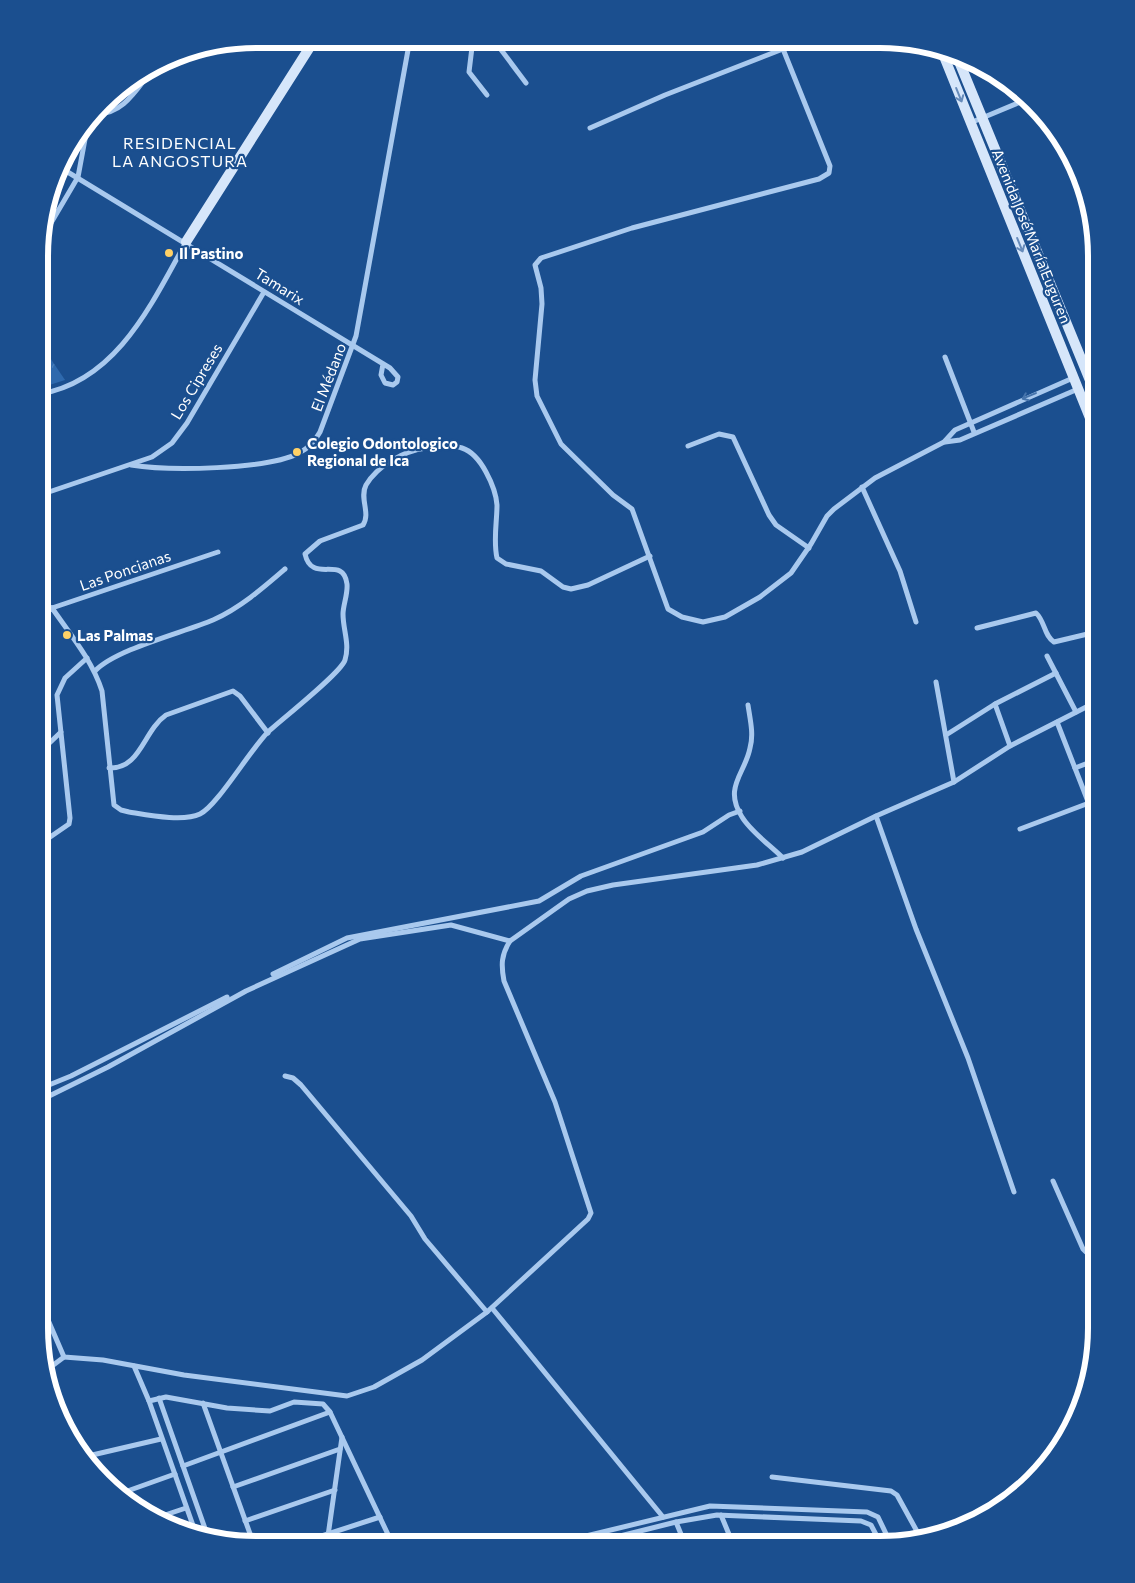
<svg xmlns="http://www.w3.org/2000/svg" width="1135" height="1583" font-family="Commissioner,sans-serif">
	<defs>
		<pattern id="forest-crowns" width="20" height="18" patternUnits="userSpaceOnUse" patternTransform="scale(1.25)"><rect width="20" height="18" fill="#2e69ad"/><path d="M2 6a3 3 0 1 1 6 0M12 15a3 3 0 1 1 6 0" fill="none" stroke="#4d80b9"/></pattern>
	</defs>
	<rect width="100%" height="100%" fill="#1b4f8f"/>
	<polygon fill="url(#forest-crowns)" points="40,343 65,380 40,388"/>
	<g fill="none" stroke-linecap="round" stroke-linejoin="round">
		<g stroke="#a9c9ee" stroke-width="5">
			<polyline points="473,39 469,72 487,95"/>
			<polyline points="493,39 526,83"/>
			<polyline points="783,49 830,166 829,173 819,179 632,228 541,258 535,265 541,288 542,304 535,380 537,396 561,444 613,495 632,509 668,609 682,617 703,622 725,617 760,597 791,573 811,544 827,516 834,509 875,478 944,442 955,430 1073,378"/>
			<path d="M95,114C123,115 136,90 152,70"/>
			<polyline points="970,123 1025,100"/>
			<polyline points="590,128 665,95 806,40"/>
			<polyline points="61,168 390,368 398,377 397,382 393,385 385,383 381,375 383,364"/>
			<polyline points="41,240 78,177 88,123"/>
			<polyline points="945,357 974,432"/>
			<path d="M40,394C117,381 152,303 186,242"/>
			<polyline points="945,442 960,440 1078,389"/>
			<polyline points="688,446 719,434 733,437 769,515 776,525 809,548"/>
			<path d="M131,465C168,471 267,470 299,453C309,448 315,441 320,432L356,336L410,39"/>
			<polyline points="862,487 900,571 916,622"/>
			<polyline points="40,495 152,457 172,443 187,423 264,292"/>
			<polyline points="40,605 52,608 218,552"/>
			<path d="M40,619L52,608C70,634 92,660 102,691L114,805L121,810L129,812C148,815 183,822 200,814C217,806 250,750 268,732C282,719 341,673 345,660C350,644 343,630 343,614C343,605 348,594 347,584C343,554 312,585 305,554L320,541L363,525C371,513 359,498 366,485C378,465 404,451 426,448C457,444 471,444 486,472C492,483 496,492 497,505C497,522 493,541 497,558L506,564L541,571L563,587L571,589L588,585L650,556"/>
			<path d="M977,628L1036,613C1045,621 1044,636 1054,642L1096,632"/>
			<polyline points="1047,656 1076,712"/>
			<path d="M95,671C116,649 182,633 213,620C240,608 263,588 285,569"/>
			<polyline points="936,682 954,782"/>
			<polyline points="995,704 1010,746"/>
			<path d="M748,705C750,719 754,734 750,748C745,774 723,787 742,817C751,832 770,845 783,858"/>
			<polyline points="1057,722 1096,822"/>
			<polyline points="946,735 995,704 1056,673"/>
			<polyline points="40,752 61,732"/>
			<path d="M109,768C141,769 143,731 166,715L233,691L240,696L268,733"/>
			<polyline points="1075,768 1096,760"/>
			<polyline points="876,816 916,929 968,1058 1014,1192"/>
			<polyline points="1020,829 1089,803"/>
			<polyline points="40,844 69,824 70,818 57,695 65,678 87,658"/>
			<polyline points="273,974 347,938 539,901 581,876 703,832 729,815 740,811"/>
			<polyline points="39,1089 71,1076 227,997"/>
			<polyline points="39,1101 108,1067 246,991 360,939 451,925 510,941 569,899 587,891 613,885 757,865 802,852 876,816 954,782 1010,746 1096,702"/>
			<polyline points="1053,1181 1083,1249 1086,1252 1096,1253"/>
			<polyline points="39,1299 64,1357 103,1360 184,1375 347,1396 374,1387 422,1360 487,1312 425,1239 411,1216 301,1085 293,1078 285,1076"/>
			<polyline points="492,1308 663,1517"/>
			<path d="M487,1312L588,1219L591,1213L555,1102L504,981C501,965 501,955 510,941"/>
			<polyline points="134,1366 149,1401 196,1534"/>
			<polyline points="48,1369 64,1357"/>
			<polyline points="159,1398 208,1537"/>
			<polyline points="149,1401 166,1397 227,1408 270,1411 294,1402 323,1404 330,1412 392,1543"/>
			<polyline points="203,1403 253,1542"/>
			<polyline points="88,1456 161,1439"/>
			<polyline points="183,1466 330,1412"/>
			<polyline points="772,1477 891,1491 897,1495 919,1535"/>
			<polyline points="233,1487 340,1449"/>
			<polyline points="119,1494 175,1474"/>
			<polyline points="721,1515 733,1544"/>
			<polyline points="156,1518 186,1508"/>
			<polyline points="245,1521 335,1490"/>
			<polyline points="676,1522 685,1544"/>
			<polyline points="300,1543 380,1517"/>
			<polyline points="327,1543 342,1437"/>
			<polyline points="557,1543 710,1506 867,1512 878,1517 890,1542"/>
			<polyline points="592,1543 676,1522 717,1515 861,1521 871,1525 881,1544"/>
		</g>
		<g stroke="#d6e6fa" stroke-width="10">
			<polyline points="941,49 1096,433"/>
			<polyline points="956,54 1096,395"/>
			<polyline points="186,242 315,39"/>
		</g>
	</g>
	<defs><path id="oneway-shaft" d="M-6 0H5M1.5-3L5.5 0L1.5 3" fill="none" stroke-width="1.6" stroke-linecap="round" stroke-linejoin="round" transform="scale(1.25)"/></defs>
	<g stroke="#668bba">
		<use href="#oneway-shaft" transform="translate(959 95) rotate(68)"/>
		<use href="#oneway-shaft" transform="translate(1020 245) rotate(68)"/>
	</g>
	<use stroke="#4674ac" href="#oneway-shaft" transform="translate(1029 396) rotate(157)"/>
	<g fill="#ffd166" stroke="#1b4f8f" stroke-width="2">
		<circle cx="169" cy="253" r="5"/>
		<circle cx="297" cy="452" r="5"/>
		<circle cx="67" cy="635" r="5"/>
	</g>
	<g text-anchor="middle" dominant-baseline="central" stroke-width="4.5" stroke-linejoin="round" paint-order="stroke">
		<g font-size="15" fill="#fff" stroke="#1b4f8f">
			<text transform="translate(1032 236) rotate(68)">Avenida José María Euguren</text>
			<text transform="translate(280 286) rotate(32)">Tamarix</text>
			<text transform="translate(328 377) rotate(-69)">El Médano</text>
			<text transform="translate(196 381) rotate(-59)">Los Cipreses</text>
			<text transform="translate(125 570) rotate(-19)">Las Poncianas</text>
		</g>
		<g font-size="15" font-weight="bold" fill="#fff" stroke="#1b4f8f" text-anchor="start">
			<text x="179" y="253">Il Pastino</text>
			<text x="307" y="443">Colegio Odontologico<tspan x="307" dy="17">Regional de Ica</tspan></text>
			<text x="77" y="635">Las Palmas</text>
		</g>
		<g font-size="16" letter-spacing="1" fill="#fff" stroke="#1b4f8f">
			<text x="180" y="142">RESIDENCIAL<tspan x="180" dy="18">LA ANGOSTURA</tspan></text>
		</g>
	</g>
	<path d="M0 0H1135V1583H0ZM256 48H880A208 208 0 0 1 1088 256V1328A208 208 0 0 1 880 1536H256A208 208 0 0 1 48 1328V256A208 208 0 0 1 256 48Z" fill="#1b4f8f" fill-rule="evenodd"/>
	<path fill="none" stroke="#fff" stroke-width="6" d="M256 48H880A208 208 0 0 1 1088 256V1328A208 208 0 0 1 880 1536H256A208 208 0 0 1 48 1328V256A208 208 0 0 1 256 48Z"/>
</svg>
